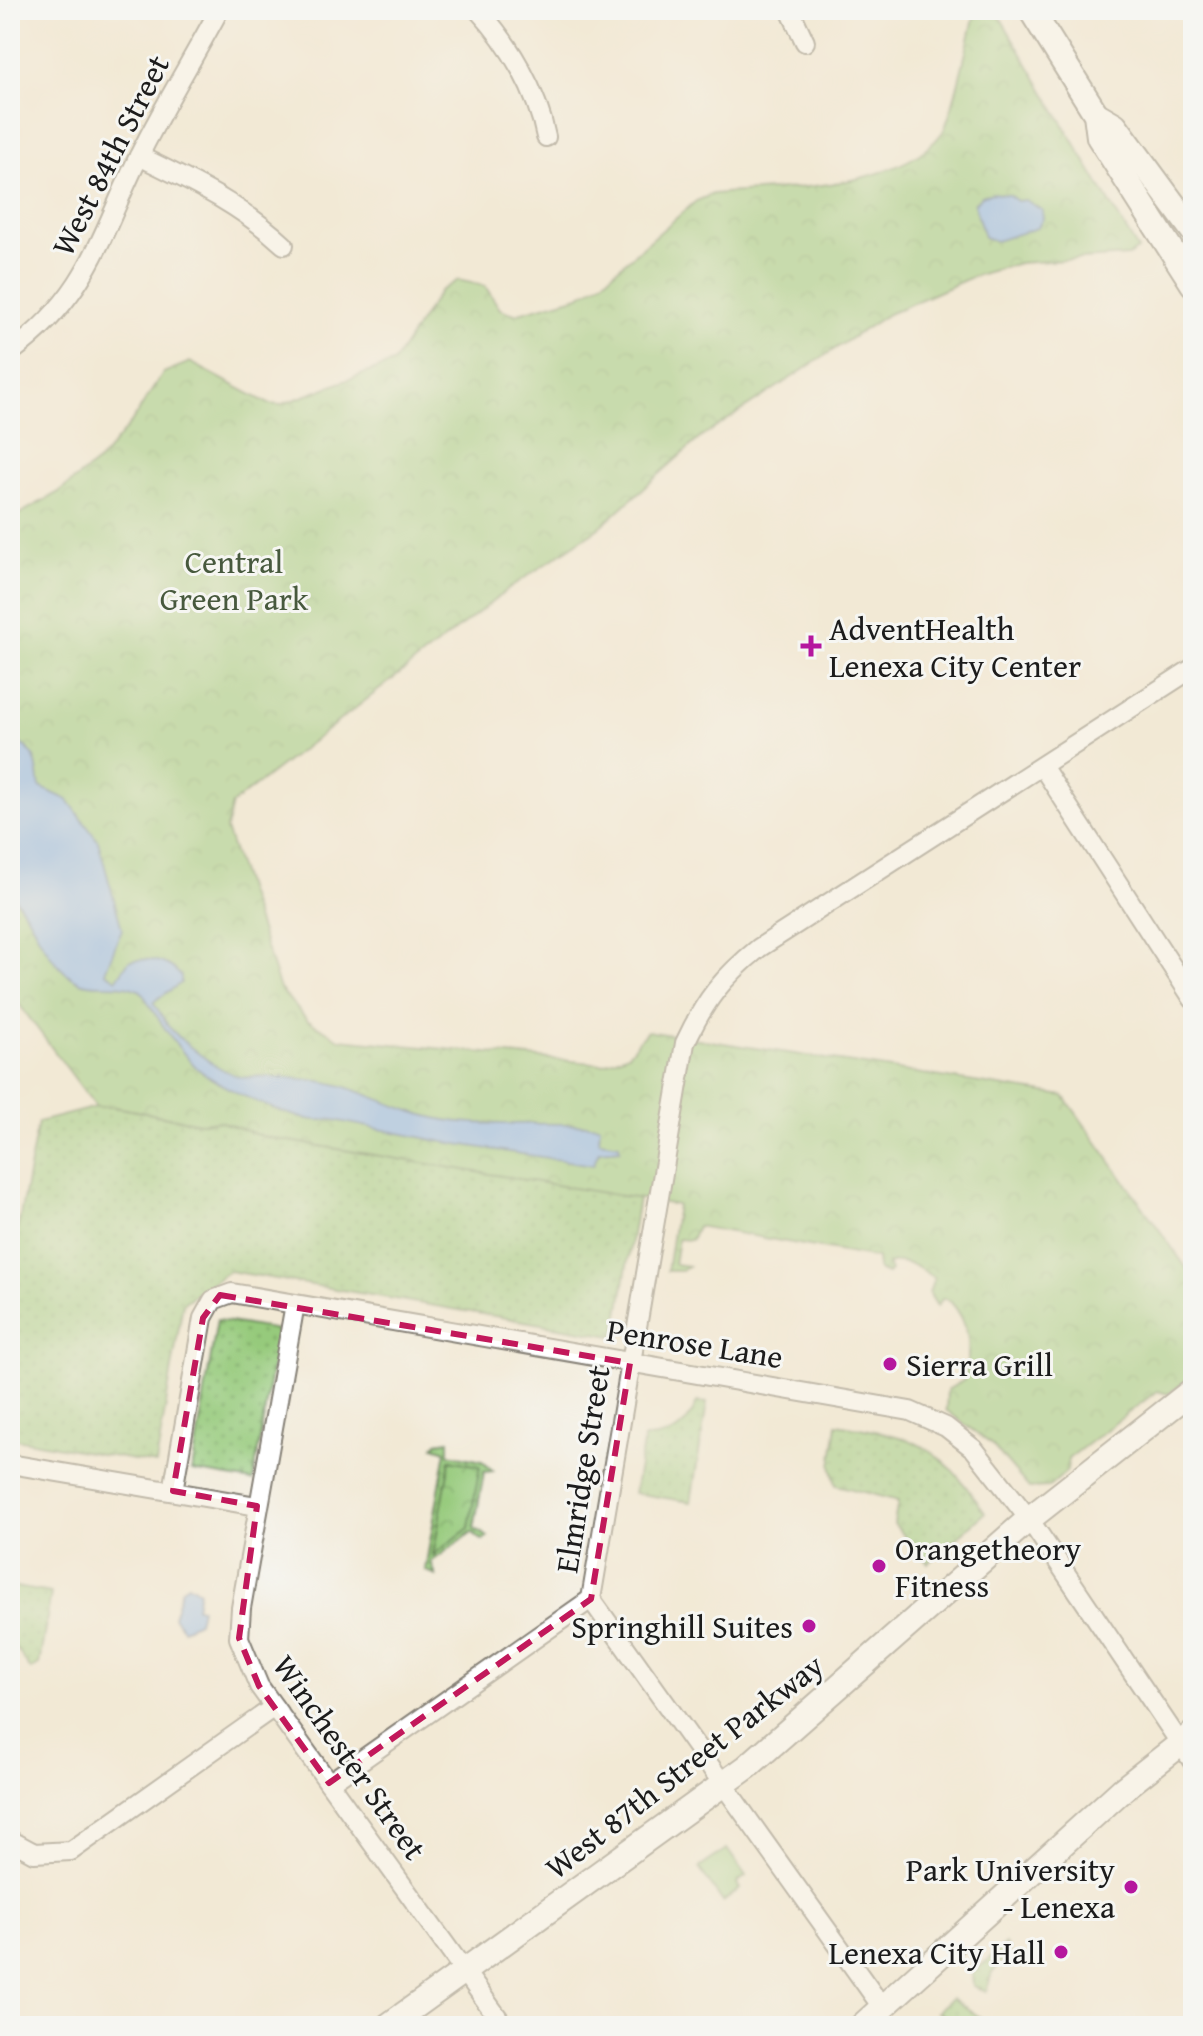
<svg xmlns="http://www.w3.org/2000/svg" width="1203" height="2036" font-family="'Gentium Book Plus',serif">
	<defs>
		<pattern id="grass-dots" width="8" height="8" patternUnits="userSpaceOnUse" patternTransform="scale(2)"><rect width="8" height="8" fill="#96ca7b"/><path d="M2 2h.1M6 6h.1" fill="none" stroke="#81ad6a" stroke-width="1.8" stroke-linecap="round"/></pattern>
		<pattern id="park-crowns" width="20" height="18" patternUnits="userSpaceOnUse" patternTransform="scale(2)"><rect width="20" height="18" fill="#96ca7b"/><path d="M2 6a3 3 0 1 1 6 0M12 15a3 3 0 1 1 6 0" fill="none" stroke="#81ad6a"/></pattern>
	</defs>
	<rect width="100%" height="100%" fill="#f6f6f2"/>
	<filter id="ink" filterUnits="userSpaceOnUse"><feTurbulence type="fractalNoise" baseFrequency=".0125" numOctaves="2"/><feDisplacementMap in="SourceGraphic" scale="16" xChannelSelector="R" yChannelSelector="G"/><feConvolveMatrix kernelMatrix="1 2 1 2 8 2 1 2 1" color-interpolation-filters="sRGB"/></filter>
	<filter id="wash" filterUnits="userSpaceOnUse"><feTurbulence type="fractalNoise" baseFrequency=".006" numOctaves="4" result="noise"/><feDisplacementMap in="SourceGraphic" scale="32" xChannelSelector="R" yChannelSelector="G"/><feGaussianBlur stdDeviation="1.8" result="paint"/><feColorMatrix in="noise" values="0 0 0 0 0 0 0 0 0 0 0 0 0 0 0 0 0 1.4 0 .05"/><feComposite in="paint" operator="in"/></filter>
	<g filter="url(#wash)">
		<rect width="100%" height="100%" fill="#f2e9d5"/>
		<g fill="url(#grass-dots)" stroke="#59734c" stroke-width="2">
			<polygon points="96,1107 115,1107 200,1123 219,1121 265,1137 638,1198 616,1333 612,1336 229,1271 183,1303 156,1464 10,1438 10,1268 38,1122"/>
			<polygon points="217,1320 278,1330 253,1481 192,1471"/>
			<path d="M697,1402L707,1403L691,1502L634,1493L644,1438C672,1438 687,1428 697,1402Z"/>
			<path d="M837,1424C919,1438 937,1442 985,1513L928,1563L894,1524L898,1501L836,1485L831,1466Z"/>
			<polygon points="449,1440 449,1454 482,1461 493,1471 484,1472 474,1528 488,1537 483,1541 472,1532 431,1562 436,1576 425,1570 446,1451 434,1447 437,1442"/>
			<polygon points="10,1586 51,1593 39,1665 31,1670 10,1640"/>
			<polygon points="1005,1944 1010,1951 992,1973 986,1991 973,1986 972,1974"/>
			<polygon points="952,1998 981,2018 978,2026 964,2026 936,2012"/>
		</g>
		<g fill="url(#park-crowns)" stroke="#59734c" stroke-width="2">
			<path d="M976,10H996L1138,250L1128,256L1019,263L974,276L888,314L700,438L599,528L514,585L232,804L226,829L280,989L307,1020L340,1039L603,1064L628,1054L647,1031L1064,1096L1193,1277V1366L1189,1379L1168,1394L1157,1391L1068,1459L1067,1471L1049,1487L1029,1488L992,1445L946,1410L947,1390L964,1380C971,1350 972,1324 949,1300L943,1298L937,1306L929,1293L934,1278C921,1269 905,1257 888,1264L891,1271L887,1274L878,1270L877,1258L697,1226L691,1240L678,1239L674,1264L688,1266L682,1271H667L677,1205L265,1137L219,1121L200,1123L115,1107H96L10,992V519L59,492L100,460L131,423L163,373L190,362L269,404L280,405L393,363L440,291L458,280L485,286L500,309L515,314L579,296L602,282L696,201L713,194C779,188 898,191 942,133C952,120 970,32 976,10Z"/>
			<polygon points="450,1460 480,1466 469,1528 433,1555"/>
		</g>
		<polygon fill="#96ca7b" stroke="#59734c" stroke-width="2" points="727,1849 746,1876 737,1883 740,1889 723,1902 699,1868"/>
		<g fill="#82b1ed" stroke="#4f6684" stroke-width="2">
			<polygon points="993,193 1009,195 1017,201 1025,200 1042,210 1043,219 1037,228 996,241 984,237 974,204 981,196"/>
			<path d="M14,741C39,751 36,765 40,787L68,800L98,841L122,929L105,972L117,979L129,961C149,957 167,960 181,976V983L153,1002C159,1010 164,1021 170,1028C184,1044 235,1086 254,1076C284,1078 317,1078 346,1087C381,1099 414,1116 452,1121C501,1128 551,1120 600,1126L599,1141L619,1144L620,1149L599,1151L593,1165L444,1142L329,1119C305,1128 216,1086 197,1068C174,1045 158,1018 141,991C118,980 95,989 80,982C44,965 36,919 10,893V742Z"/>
			<polygon points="188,1584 199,1591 196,1607 201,1608 198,1622 183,1629 173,1617 182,1588"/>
		</g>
	</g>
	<g filter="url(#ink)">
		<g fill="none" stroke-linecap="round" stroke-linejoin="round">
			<defs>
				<g id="minor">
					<path d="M478,10C510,44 537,91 546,137"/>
					<polyline points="790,10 805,42"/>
					<path d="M139,156C192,182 240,204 284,245"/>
					<path d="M10,353C91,293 100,234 142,150C166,102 194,57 219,10"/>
					<polyline points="1042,766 1193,999"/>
					<polyline points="295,1304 241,1608 239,1638 259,1686 504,2026"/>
					<polyline points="10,1464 257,1506"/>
					<polyline points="173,1491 203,1318 213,1300 232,1293 910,1411 946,1427 974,1449 1029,1519 1193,1762"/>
					<polyline points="329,1783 591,1599"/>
					<polyline points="10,1840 34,1853 71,1851 274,1707"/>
					<path d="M882,2007L591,1599L685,1043C705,1000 722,978 759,948L1193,668"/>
				</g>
				<g id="secondary">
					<polyline points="1031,10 1096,114 1099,137 1193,284"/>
					<polyline points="1096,114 1115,125 1193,231"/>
					<polyline points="388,2026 747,1767 1029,1519 1193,1390"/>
					<polyline points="862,2026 1122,1790 1193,1734"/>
				</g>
			</defs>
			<use href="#minor" stroke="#878278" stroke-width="22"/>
			<use href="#secondary" stroke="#878278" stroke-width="28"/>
			<use href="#minor" stroke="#fff" stroke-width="18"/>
			<use href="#secondary" stroke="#fff" stroke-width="24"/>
		</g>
	</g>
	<path d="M0 0H1203V2036H0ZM220,1295L630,1363L591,1599L329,1783L259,1686L239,1638L257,1506L173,1491L203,1318Z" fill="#f2e9d5" fill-opacity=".55" fill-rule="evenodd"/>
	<path fill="none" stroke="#c2185b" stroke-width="6" stroke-dasharray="16 10" stroke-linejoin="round" d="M220,1295L630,1363L591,1599L329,1783L259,1686L239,1638L257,1506L173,1491L203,1318Z"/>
	<g fill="#b5179e" stroke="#f6f6f2" stroke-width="3">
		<path d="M807 634h8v8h8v8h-8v8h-8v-8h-8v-8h8z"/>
		<circle cx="890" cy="1364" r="8"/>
		<circle cx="879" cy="1566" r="8"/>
		<circle cx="809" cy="1626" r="8"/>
		<circle cx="1131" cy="1887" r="8"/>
		<circle cx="1061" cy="1952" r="8"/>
	</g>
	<g text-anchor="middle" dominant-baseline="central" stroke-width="6" stroke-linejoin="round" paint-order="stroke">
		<g font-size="32" fill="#1c1c1c" stroke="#f6f6f2">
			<text transform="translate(110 155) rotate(-63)">West 84th Street</text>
			<text transform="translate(695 1343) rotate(9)">Penrose Lane</text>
			<text transform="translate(582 1469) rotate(-81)">Elmridge Street</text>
			<text transform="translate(350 1757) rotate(55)">Winchester Street</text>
			<text transform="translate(684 1766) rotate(-38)">West 87th Street Parkway</text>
		</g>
		<g font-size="32" fill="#47593d" stroke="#f6f6f2">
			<text x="234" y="561">Central<tspan x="234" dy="37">Green Park</tspan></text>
		</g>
		<g font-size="32" fill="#1c1c1c" stroke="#f6f6f2" text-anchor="start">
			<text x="829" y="628">AdventHealth<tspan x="829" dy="37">Lenexa City Center</tspan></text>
			<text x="906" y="1364">Sierra Grill</text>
			<text x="895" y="1548">Orangetheory<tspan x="895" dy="37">Fitness</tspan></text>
			<text x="793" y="1626" text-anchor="end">Springhill Suites</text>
			<text x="1115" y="1869" text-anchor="end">Park University<tspan x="1115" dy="37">- Lenexa</tspan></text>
			<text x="1045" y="1952" text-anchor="end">Lenexa City Hall</text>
		</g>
	</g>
	<rect width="1203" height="2036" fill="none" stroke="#f6f6f2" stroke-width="40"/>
</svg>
